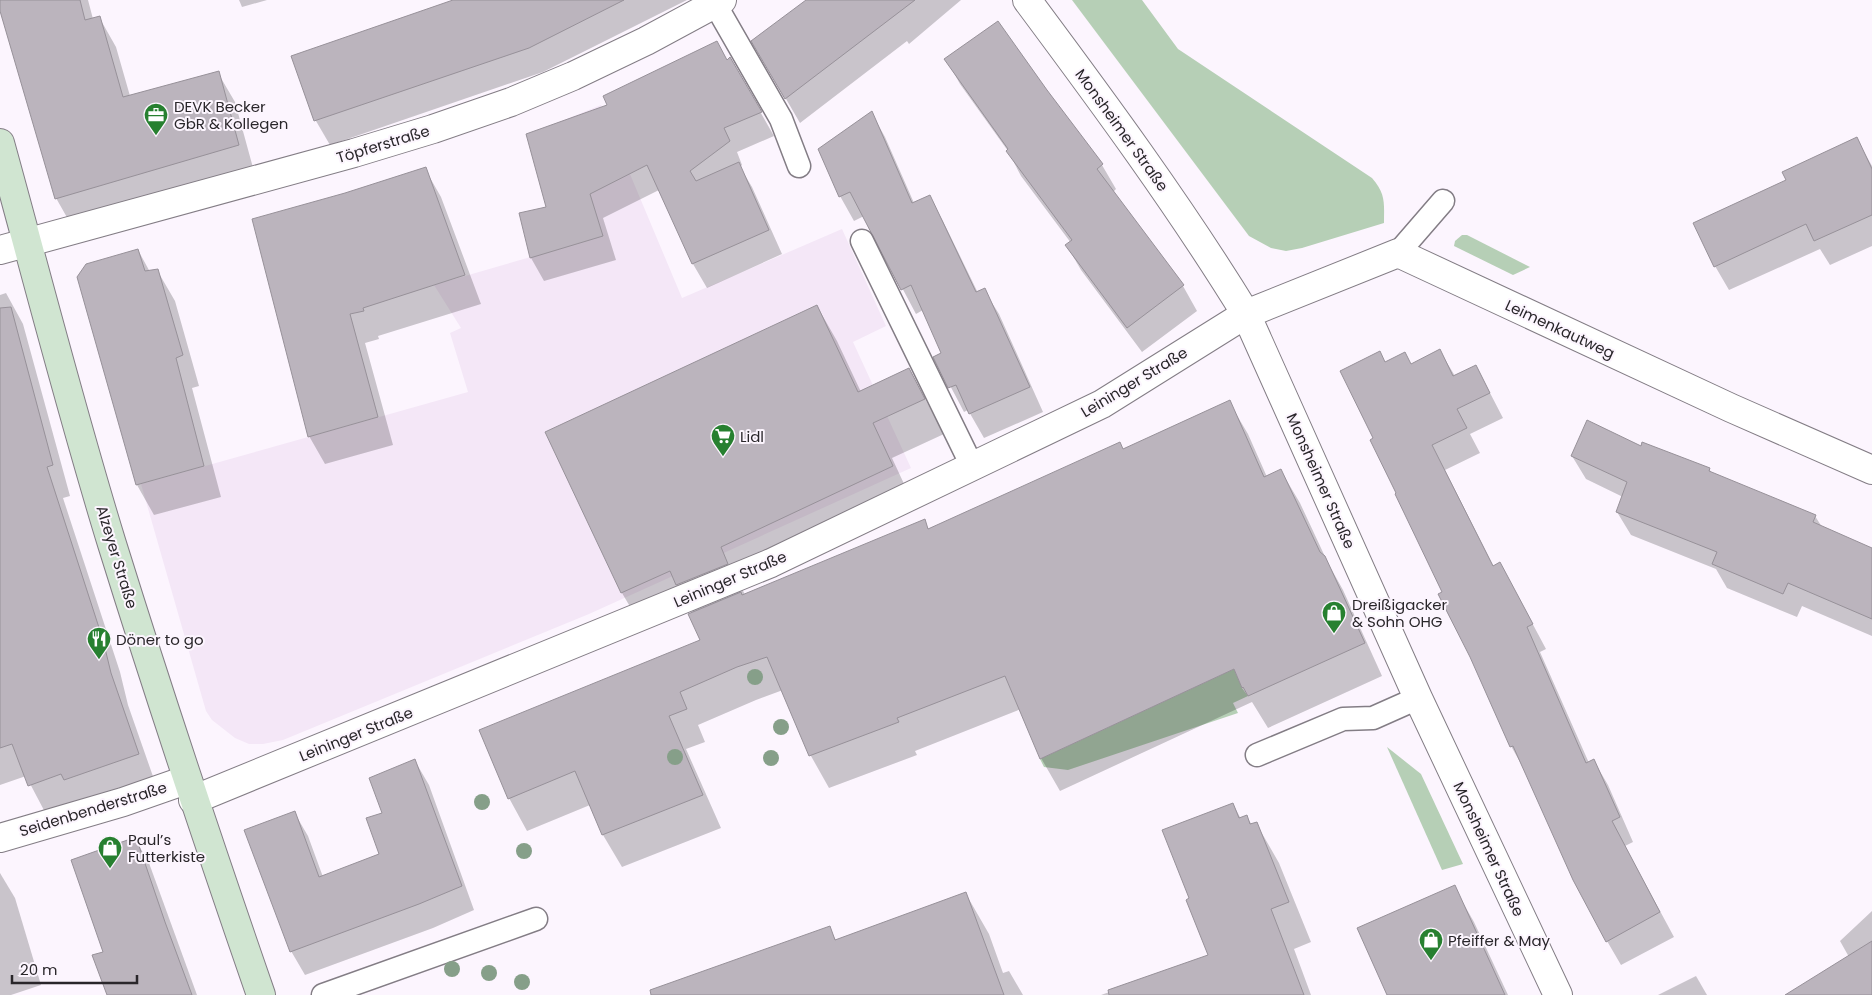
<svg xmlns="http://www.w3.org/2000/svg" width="1872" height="995" font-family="Poppins,sans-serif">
	<rect width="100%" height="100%" fill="#fcf5fe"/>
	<polygon fill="#f4e7f7" points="601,105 682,298 842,229 886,326 853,342 911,468 589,614 283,740 263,744 249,744 235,738 212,720 206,711 141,484 468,392 450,333 461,328 434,285 603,236 589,192 559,122"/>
	<g fill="#b6cfb6">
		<path d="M1072,0H1142L1178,49L1372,178C1386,194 1384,203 1384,223L1302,248L1286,251L1271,248L1249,236Z"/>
		<polygon points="1462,235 1467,235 1530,267 1513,275 1454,246 1455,241"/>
		<polygon points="1234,669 1242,688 1248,696 1233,703 1238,713 1068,770 1044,767 1040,759"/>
		<polygon points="1387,747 1421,774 1463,864 1442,870"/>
	</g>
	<g fill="#0003">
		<polygon points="0,0 88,0 93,19 99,17 116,47 130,96 218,73 235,102 255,175 73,228 56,198 0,5"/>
		<polygon points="239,0 267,0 242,7"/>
		<polygon points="455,0 687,0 543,72 330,145 316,121 293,57"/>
		<polygon points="808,0 961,0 909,44 907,41 800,123 753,42"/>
		<polygon points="730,59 774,136 737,152 742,165 740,167 752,187 782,254 707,288 693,264 659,190 603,218 616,260 544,281 531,258 547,208"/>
		<polygon points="946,59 1046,91 1102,165 1116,189 1113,192 1183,286 1197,311 1142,352 1081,270 1067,246 1071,243 1021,176 1008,151 960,84"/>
		<polygon points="871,112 885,137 914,203 929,196 943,221 978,293 984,290 999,314 1043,412 984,438 968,410 964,412 935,357 943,353 923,310 916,314 864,216 854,221 840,196"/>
		<polygon points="1857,139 1872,166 1872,246 1830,265 1820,249 1729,290 1715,266 1788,180"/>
		<polygon points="425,169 441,197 481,304 378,336 379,339 365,343 393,445 325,464 309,436 345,195"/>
		<polygon points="138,250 150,272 157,270 175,301 199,386 192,388 221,497 154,515 137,485 78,278"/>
		<polygon points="6,293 23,324 70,496 63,498 120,672 128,705 156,785 47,816 26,776 0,785 0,295"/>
		<polygon points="817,306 837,341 861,392 909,369 944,434 892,458 912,501 739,582 745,595 924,521 929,530 1124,450 1229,402 1248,434 1267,477 1281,471 1300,503 1328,563 1343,590 1382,676 1268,728 1252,702 1060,791 1041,758 1021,709 915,751 917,755 829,788 811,756 783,690 756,700 698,725 705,742 686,749 721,828 622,867 603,835 590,805 527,831 509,798 701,641 693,613 689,605 642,627 622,593 547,433"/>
		<polygon points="1440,351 1455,376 1476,366 1503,418 1470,434 1480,453 1445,470 1494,567 1514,589 1546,649 1540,652 1589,763 1594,761 1608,785 1633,842 1625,846 1674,937 1621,965 1607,941 1525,771 1511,746 1375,438 1385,363 1412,365"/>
		<polygon points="1641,448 1709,469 1712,473 1815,516 1822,527 1872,549 1872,636 1802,606 1797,617 1727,588 1716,569 1631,535 1617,512 1623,497 1586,479 1572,456"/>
		<polygon points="415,761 429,785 474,910 433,928 305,975 291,951 294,812 308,836 323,877 381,855 383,814"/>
		<polygon points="1233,804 1241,819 1247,817 1252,825 1256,823 1279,863 1311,942 1294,949 1311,995 1101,995 1209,956 1191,899"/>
		<polygon points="135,839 149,863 197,995 118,995 104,952"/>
		<polygon points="0,873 15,898 41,985 11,995 0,995"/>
		<polygon points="1454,887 1474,922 1508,995 1388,995"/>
		<polygon points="966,894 989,934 1003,973 1009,971 1023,995 675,995 829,928 836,940"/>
		<polygon points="1872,911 1872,995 1787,995 1849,957 1840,941"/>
		<polygon points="1696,976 1707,995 1658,995"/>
	</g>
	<g fill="#bbb4bd" stroke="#979199">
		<polygon points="0,0 80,0 85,20 100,16 123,97 219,71 239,145 55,199 0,11"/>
		<polygon points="453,0 624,0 529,48 314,121 291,56"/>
		<polygon points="806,0 915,0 785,99 751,41"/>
		<polygon points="998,21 1047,90 1103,164 1097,169 1184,285 1127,328 1065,245 1072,240 1006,151 1008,149 944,59"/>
		<polygon points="717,41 727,60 730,57 762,112 724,128 730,141 690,171 696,181 739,162 769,230 692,264 647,165 590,194 603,236 530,258 519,213 546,207 526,134 607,105 603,96"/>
		<polygon points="872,111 912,203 930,195 976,292 985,288 1030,387 969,414 956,385 948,388 933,357 941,353 911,285 901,290 850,192 839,197 818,149"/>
		<polygon points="1857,137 1872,169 1872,215 1814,241 1806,224 1714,267 1693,223 1786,180 1782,172"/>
		<polygon points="426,167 465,275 363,308 364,311 350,314 378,417 308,437 252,219 345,193"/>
		<polygon points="138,249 145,271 158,269 183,355 176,358 204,466 136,485 77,277 86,264"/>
		<polygon points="817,305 858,392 909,368 925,399 873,423 893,466 721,547 728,564 676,585 670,571 621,593 545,432"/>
		<polygon points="11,307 53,465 47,467 103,640 111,673 139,754 64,780 61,774 28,786 12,744 0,748 0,308"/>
		<polygon points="1440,349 1453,376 1476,365 1490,393 1457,409 1467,428 1432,445 1493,566 1500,562 1533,624 1527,627 1586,763 1594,759 1620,817 1612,821 1660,912 1606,942 1573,880 1513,746 1510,747 1470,657 1438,594 1442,592 1395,494 1396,493 1370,440 1373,438 1340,371 1380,351 1385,362 1405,352 1411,364"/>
		<polygon points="1230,400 1264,477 1281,469 1320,552 1325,556 1365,643 1248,696 1243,687 1242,688 1234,669 1040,759 1005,676 897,718 899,722 809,756 767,657 737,667 680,692 687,709 669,716 703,795 602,835 575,771 508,799 479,730 700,640 688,614 741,592 742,595 925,519 928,529 1120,442 1123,449"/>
		<polygon points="1587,420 1641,446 1642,442 1710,468 1709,471 1816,515 1813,522 1872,548 1872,619 1788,583 1783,594 1712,564 1717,552 1616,512 1627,482 1571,456"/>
		<polygon points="415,759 462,886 419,904 290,952 244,830 295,811 319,877 379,854 366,818 382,813 369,778"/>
		<polygon points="1233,803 1239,818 1247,815 1250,824 1257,822 1289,902 1271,909 1304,995 1109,995 1108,990 1208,955 1186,900 1189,898 1162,830"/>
		<polygon points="136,837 165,922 192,995 107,995 92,955 103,952 71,860"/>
		<polygon points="1455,885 1505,995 1387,995 1357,928"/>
		<polygon points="966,892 1004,995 651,995 650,990 830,926 835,940"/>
		<polygon points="1872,941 1872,995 1785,995"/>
	</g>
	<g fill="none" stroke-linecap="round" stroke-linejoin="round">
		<defs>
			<g id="lane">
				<polyline points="715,4 781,119 799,166"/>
				<polyline points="862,241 972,466"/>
				<polyline points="1398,253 1443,201"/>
				<polyline points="1257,755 1343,719 1373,718 1418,698"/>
				<polyline points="323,995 536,919"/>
			</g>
			<g id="street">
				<path d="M1027,0C1103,102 1179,205 1246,314L1418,698L1558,995"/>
				<polyline points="0,250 354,153 433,129 511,102 573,76 646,41 722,0"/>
				<polyline points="193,800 771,563 1102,404 1246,314 1398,253 1731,408 1872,470"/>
				<polyline points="0,838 123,802 186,780"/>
			</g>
			<path id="secondary" d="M0,143C37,277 71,411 112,544C159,695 209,845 261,995"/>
		</defs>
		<use href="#lane" stroke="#837d85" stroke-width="25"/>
		<use href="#street" stroke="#837d85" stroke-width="30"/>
		<use href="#secondary" stroke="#837d85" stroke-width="30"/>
		<use href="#lane" stroke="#fff" stroke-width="22"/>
		<use href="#street" stroke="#fff" stroke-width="28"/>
		<use href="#secondary" stroke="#d0e5d1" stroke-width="28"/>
	</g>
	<g fill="#869f89">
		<circle cx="755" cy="677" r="8"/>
		<circle cx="781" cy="727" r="8"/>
		<circle cx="675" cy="757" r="8"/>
		<circle cx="771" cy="758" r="8"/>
		<circle cx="482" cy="802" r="8"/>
		<circle cx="524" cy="851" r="8"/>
		<circle cx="452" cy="969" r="8"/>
		<circle cx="489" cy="973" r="8"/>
		<circle cx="522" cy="982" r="8"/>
	</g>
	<defs>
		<symbol id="office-pin" viewBox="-11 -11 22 30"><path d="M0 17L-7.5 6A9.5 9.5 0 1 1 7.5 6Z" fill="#278030" stroke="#fcf5fe"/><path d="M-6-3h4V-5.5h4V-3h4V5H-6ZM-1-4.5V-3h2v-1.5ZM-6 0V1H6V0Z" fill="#fff"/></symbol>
		<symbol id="supermarket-pin" viewBox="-11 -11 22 30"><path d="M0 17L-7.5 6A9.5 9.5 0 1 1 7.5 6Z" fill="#278030" stroke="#fcf5fe"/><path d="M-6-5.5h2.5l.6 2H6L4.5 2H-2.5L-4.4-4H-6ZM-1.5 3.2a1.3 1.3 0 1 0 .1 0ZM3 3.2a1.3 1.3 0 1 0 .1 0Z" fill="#fff"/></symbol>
		<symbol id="shop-pin" viewBox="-11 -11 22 30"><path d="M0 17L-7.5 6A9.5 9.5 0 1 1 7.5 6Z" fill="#278030" stroke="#fcf5fe"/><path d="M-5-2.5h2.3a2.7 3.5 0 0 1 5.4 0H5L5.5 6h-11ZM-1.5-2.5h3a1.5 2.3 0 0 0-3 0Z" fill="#fff"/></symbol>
		<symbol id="restaurant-pin" viewBox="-11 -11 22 30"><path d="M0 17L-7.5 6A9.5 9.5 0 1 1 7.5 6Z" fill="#278030" stroke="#fcf5fe"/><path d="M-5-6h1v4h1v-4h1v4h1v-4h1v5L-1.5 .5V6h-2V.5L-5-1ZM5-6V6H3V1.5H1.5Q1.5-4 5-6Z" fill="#fff"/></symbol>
	</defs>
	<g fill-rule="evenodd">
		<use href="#office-pin" x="142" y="101" width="28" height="38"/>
		<use href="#supermarket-pin" x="709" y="422" width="28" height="38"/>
		<use href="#shop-pin" x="1320" y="599" width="28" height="38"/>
		<use href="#restaurant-pin" x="85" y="625" width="28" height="38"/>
		<use href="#shop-pin" x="96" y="834" width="28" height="38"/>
		<use href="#shop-pin" x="1417" y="926" width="28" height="38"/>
	</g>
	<g text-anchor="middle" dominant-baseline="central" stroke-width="4" stroke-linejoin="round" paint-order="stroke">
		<g font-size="15" fill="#29262a" stroke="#fcf5fe" text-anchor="start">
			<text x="174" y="106">DEVK Becker<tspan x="174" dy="17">GbR &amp; Kollegen</tspan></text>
			<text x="740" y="436">Lidl</text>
			<text x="1352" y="604">Dreißigacker<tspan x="1352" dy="17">&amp; Sohn OHG</tspan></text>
			<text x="116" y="639">Döner to go</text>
			<text x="128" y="839">Paul’s<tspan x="128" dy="17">Futterkiste</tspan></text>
			<text x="1448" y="940">Pfeiffer &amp; May</text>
		</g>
		<g font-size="15" fill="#29262a" stroke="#fcf5fe">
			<text transform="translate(1122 130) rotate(54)">Monsheimer Straße</text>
			<text transform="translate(383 144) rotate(-17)">Töpferstraße</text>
			<text transform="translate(1560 329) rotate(25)">Leimenkautweg</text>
			<text transform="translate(1134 382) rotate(-31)">Leininger Straße</text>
			<text transform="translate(1321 481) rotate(66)">Monsheimer Straße</text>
			<text transform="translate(117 557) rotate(73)">Alzeyer Straße</text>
			<text transform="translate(730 579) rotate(-23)">Leininger Straße</text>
			<text transform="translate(356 734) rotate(-22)">Leininger Straße</text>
			<text transform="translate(93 809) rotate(-17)">Seidenbenderstraße</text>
			<text transform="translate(1489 849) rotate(65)">Monsheimer Straße</text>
		</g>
	</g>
	<path d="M12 975v8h125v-8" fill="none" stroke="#29262a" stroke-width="2.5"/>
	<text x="20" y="975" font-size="15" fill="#29262a" stroke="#fcf5fe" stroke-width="4" paint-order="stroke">20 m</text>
</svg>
